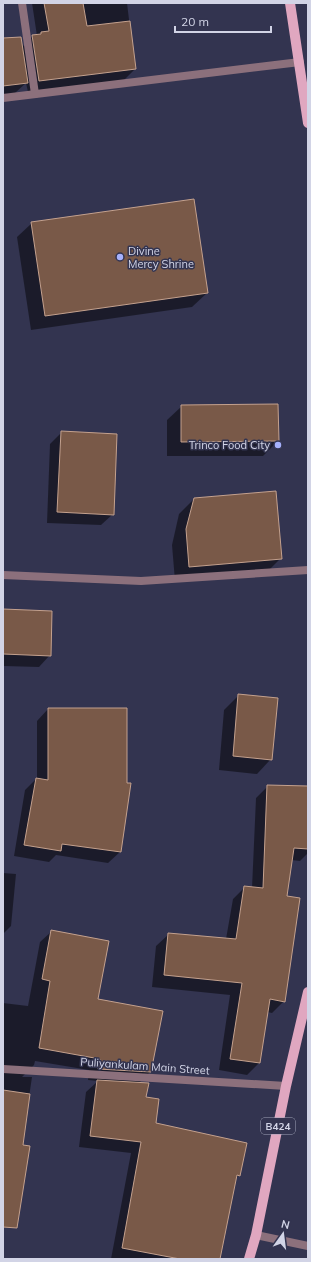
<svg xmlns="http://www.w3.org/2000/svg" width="311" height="1262" font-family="Mulish,sans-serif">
	<rect width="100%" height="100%" fill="#333450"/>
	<g fill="#0007">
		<polygon points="32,3 127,3 135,69 124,80 28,92 26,83 15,93 3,96 3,40 22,47 33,36 37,36"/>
		<polygon points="32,223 207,293 192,307 31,330 17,237"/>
		<polygon points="182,406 278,441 263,456 167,456 167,420"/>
		<polygon points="62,432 113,514 101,525 47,523 50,444"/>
		<polygon points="194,499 281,558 266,573 175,581 172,545 179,514"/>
		<polygon points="3,610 50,655 39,667 3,666"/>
		<polygon points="239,695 271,759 257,774 219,770 224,710"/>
		<polygon points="48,709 126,784 120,852 108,863 56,855 49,862 14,856 25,790 36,779 37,779 37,721"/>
		<polygon points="268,786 308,787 308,853 300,861 291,860 285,897 284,1001 272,1013 267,1012 259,1063 247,1075 219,1070 230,995 152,987 156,946 169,934 226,939 233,899 245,887 252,888 256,798"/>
		<polygon points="3,873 16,874 11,926 3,934"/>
		<polygon points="52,931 97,1000 150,1072 138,1084 154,1123 239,1175 235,1180 219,1259 111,1259 131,1153 79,1147 86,1092 98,1081 88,1080 89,1070 35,1061 34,1065 22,1077 32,1077 22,1145 3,1197 3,1003 28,1006 40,942"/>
	</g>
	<g fill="#795948" stroke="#c4a18e">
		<polygon points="44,3 83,3 87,26 130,21 136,69 39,81 32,35 41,34 41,32 49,31"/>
		<polygon points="21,37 28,83 3,86 3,38"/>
		<polygon points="194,199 208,293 45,316 31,222"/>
		<polygon points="278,404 279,441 181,442 181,405"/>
		<polygon points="61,431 117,434 114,515 57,512"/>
		<polygon points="276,491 282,559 189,567 186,529 194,498"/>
		<polygon points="3,609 52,611 51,656 3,654"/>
		<polygon points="238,694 278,698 272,760 233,756"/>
		<polygon points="48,708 127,708 127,783 131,783 121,852 62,844 61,851 24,845 36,778 48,780"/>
		<polygon points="267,785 308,786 308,849 294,848 287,896 300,898 285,1002 270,999 260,1063 230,1059 242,983 164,975 168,933 236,939 244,886 263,888"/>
		<polygon points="51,930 109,941 98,999 163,1011 151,1072 98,1069 100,1059 39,1048 50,981 42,979"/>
		<polygon points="97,1080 149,1083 146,1097 159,1099 156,1123 247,1143 240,1176 237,1175 220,1259 180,1259 122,1248 141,1142 90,1136"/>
		<polygon points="3,1090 30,1094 23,1145 30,1146 17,1228 3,1227"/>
	</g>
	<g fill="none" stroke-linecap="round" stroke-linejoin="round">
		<polyline stroke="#8c707c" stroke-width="8" points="22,3 35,94"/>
		<g stroke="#8c707c" stroke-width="8">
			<polyline points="3,98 300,62"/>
			<polyline points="3,575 141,581 308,570"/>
			<polyline points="3,1069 286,1086"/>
			<polyline points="256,1235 308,1246"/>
		</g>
		<g stroke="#e0a7c0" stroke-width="10">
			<polyline points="290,3 308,123"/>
			<polyline points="249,1259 256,1235 286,1086 308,992"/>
		</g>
	</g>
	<g fill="#a6b1fc" stroke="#333450" stroke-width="1.5">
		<circle cx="120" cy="257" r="4"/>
		<circle cx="278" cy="445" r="4"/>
	</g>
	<g text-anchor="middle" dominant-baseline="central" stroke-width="3" stroke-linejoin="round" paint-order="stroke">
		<rect fill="#333450" stroke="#a2a4b9" stroke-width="1" x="261" y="1118" width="34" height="16" rx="3"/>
		<g font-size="10" font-weight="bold" fill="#d2d4e6">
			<text x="278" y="1126">B424</text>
		</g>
		<g font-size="11" fill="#d2d4e6" stroke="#333450" text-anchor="start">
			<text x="128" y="251">Divine<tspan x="128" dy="13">Mercy Shrine</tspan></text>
			<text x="270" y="445" text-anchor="end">Trinco Food City</text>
		</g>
		<g font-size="11" fill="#d2d4e6" stroke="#333450">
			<text transform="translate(145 1066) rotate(4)">Puliyankulam Main Street</text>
		</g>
	</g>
	<rect width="311" height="1262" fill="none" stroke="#d2d4e6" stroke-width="8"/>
	<g transform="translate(283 1234) rotate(14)" stroke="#333450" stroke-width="3" paint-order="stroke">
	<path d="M0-3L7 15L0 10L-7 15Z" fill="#d2d4e6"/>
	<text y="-6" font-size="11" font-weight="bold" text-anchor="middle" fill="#d2d4e6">N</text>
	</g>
	<path d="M175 26v6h96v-6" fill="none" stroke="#d2d4e6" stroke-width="2"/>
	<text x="181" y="26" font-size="12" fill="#d2d4e6" stroke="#333450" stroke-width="3" paint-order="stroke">20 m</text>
</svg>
